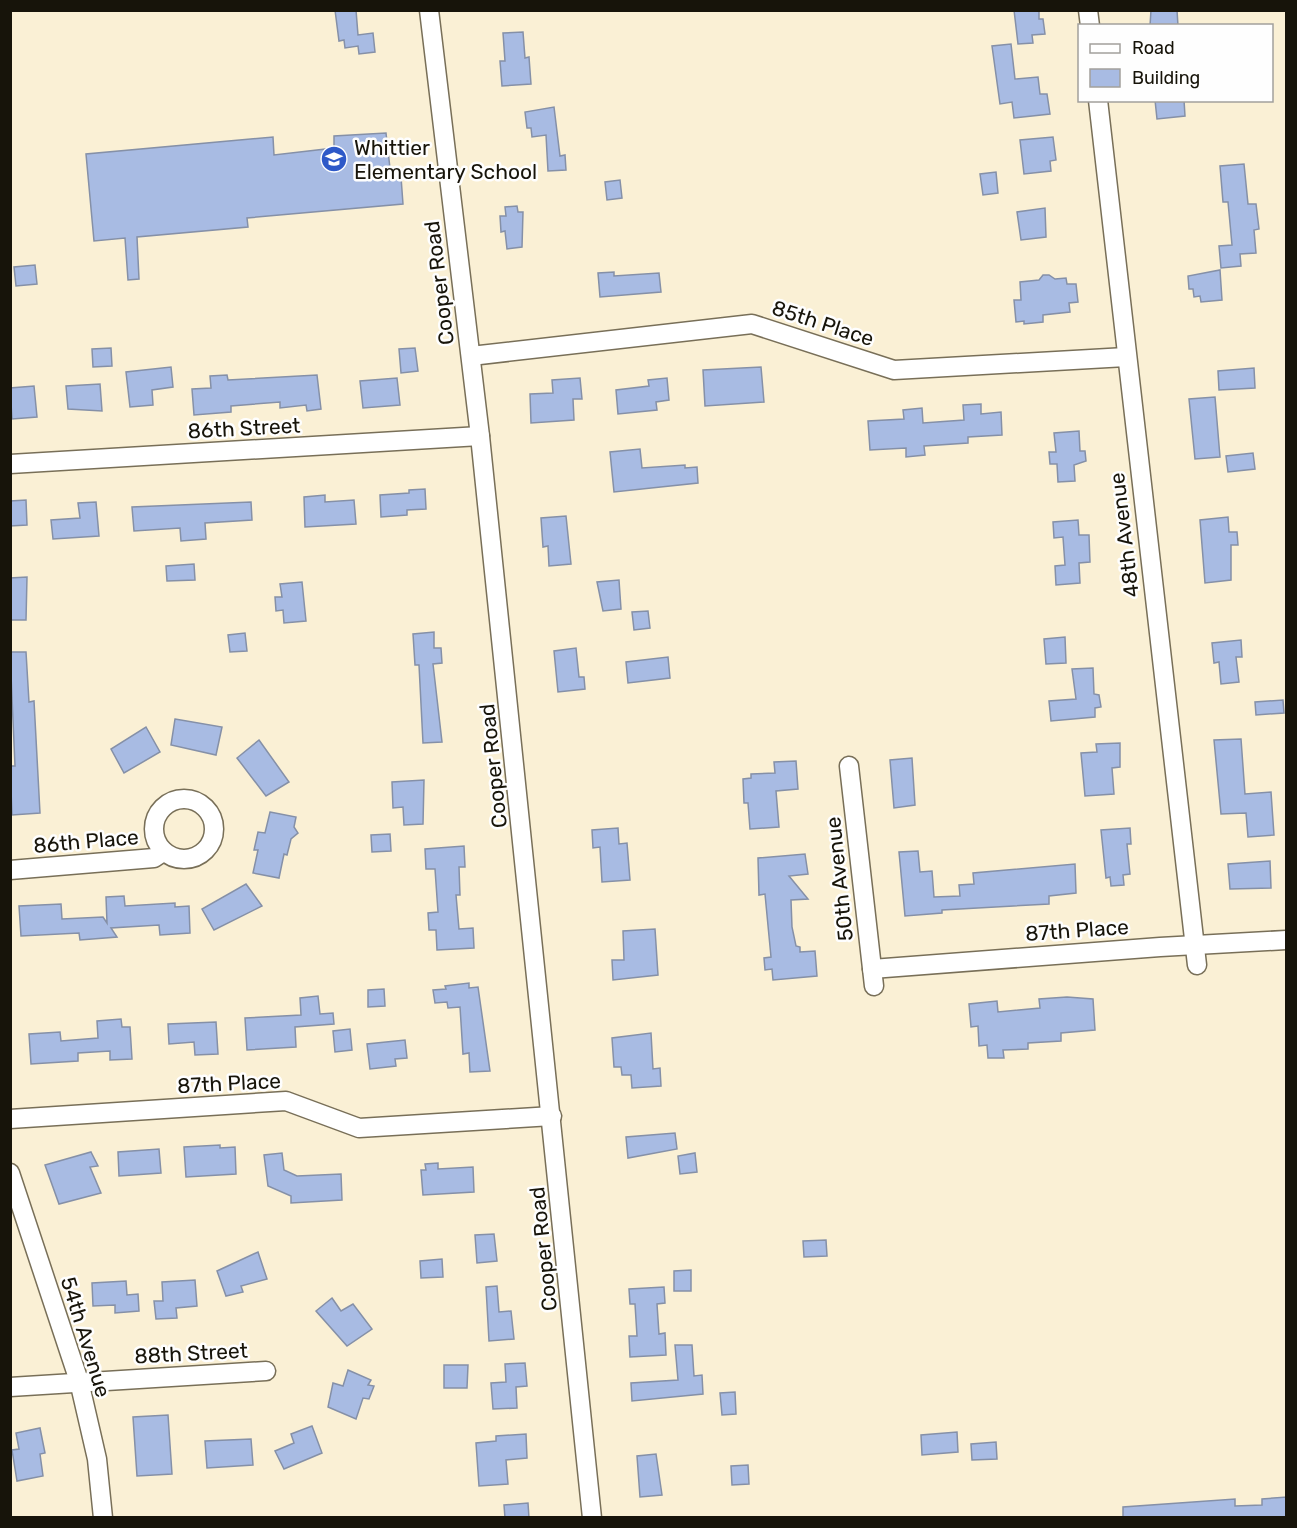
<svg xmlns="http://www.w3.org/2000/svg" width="1297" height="1528" font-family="Rubik,sans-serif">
	<rect width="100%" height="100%" fill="#faf0d5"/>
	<g fill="#a8bbe3" stroke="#8590a7" stroke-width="1.5">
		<polygon points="335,10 356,10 358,35 373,33 375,52 359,54 358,46 345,48 344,40 339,41"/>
		<polygon points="1014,10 1039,10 1039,19 1043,19 1045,34 1032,35 1033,43 1018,44"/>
		<polygon points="1151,10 1177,10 1178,26 1150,26"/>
		<polygon points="523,32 525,58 529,57 531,84 502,86 500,61 505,61 503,33"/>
		<polygon points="1011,44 1015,79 1038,77 1040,94 1047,94 1050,114 1014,118 1012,102 1000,104 992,46"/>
		<polygon points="1155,100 1184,100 1185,116 1157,119"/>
		<polygon points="554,107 560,156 565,155 566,170 548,171 546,135 532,137 531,128 527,128 525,112"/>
		<polygon points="386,133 391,177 401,177 403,204 247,218 248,227 137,237 139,279 128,280 125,238 94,241 86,154 273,137 274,155 334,148 334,136"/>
		<polygon points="1053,137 1056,160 1050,161 1051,171 1024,174 1020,140"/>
		<polygon points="1244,164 1248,204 1256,204 1259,229 1254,230 1256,253 1240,254 1241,266 1221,268 1219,246 1232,245 1228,202 1223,202 1220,166"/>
		<polygon points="996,172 998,193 983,195 980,174"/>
		<polygon points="620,180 622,198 607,200 605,182"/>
		<polygon points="517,206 518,212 523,212 522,247 507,249 505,231 501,232 500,216 506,216 505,207"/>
		<polygon points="1045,208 1046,237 1021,240 1017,212"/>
		<polygon points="35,265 37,284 16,286 14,267"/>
		<polygon points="1220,270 1222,300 1201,302 1200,296 1194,297 1193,289 1189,289 1188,276"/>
		<polygon points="614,272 614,276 659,273 661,292 600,297 598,273"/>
		<polygon points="1043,275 1049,275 1055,279 1066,278 1067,284 1076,284 1078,302 1069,303 1070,312 1043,315 1043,322 1024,324 1024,321 1016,322 1014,300 1021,300 1020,282 1039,280"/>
		<polygon points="111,348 112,366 93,367 92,349"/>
		<polygon points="415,348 418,371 401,373 399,349"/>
		<polygon points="171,367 173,387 152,390 153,405 130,407 126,372"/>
		<polygon points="761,367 764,402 705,406 703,370"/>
		<polygon points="1254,368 1255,388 1219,390 1218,371"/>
		<polygon points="227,375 228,380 317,375 321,409 307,411 306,405 280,408 280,402 231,406 231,412 194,415 192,389 211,388 210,376"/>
		<polygon points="397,378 400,405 363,408 360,381"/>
		<polygon points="580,378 582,399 573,399 574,420 531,423 530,394 553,393 552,380"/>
		<polygon points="667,378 669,400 656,402 657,410 618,414 616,390 649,386 648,380"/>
		<polygon points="100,384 102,411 68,409 66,386"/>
		<polygon points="34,386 37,417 12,419 10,388"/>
		<polygon points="1215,397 1220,457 1195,459 1189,399"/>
		<polygon points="981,404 981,414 1001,412 1002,435 968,437 968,443 924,446 925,455 906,457 906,448 870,450 868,421 904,419 903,410 922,408 923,423 964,420 963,405"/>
		<polygon points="1079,431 1080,451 1085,451 1086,461 1074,465 1075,481 1058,482 1057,464 1050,464 1049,452 1056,452 1054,433"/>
		<polygon points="640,449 642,468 685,465 685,468 697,467 698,483 614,492 610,452"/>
		<polygon points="1253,453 1255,469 1228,472 1226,456"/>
		<polygon points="425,489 426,509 407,510 407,515 381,517 380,495 409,493 409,490"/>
		<polygon points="325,495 325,502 354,500 356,524 305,527 304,497"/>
		<polygon points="26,500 27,525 10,526 10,501"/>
		<polygon points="96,502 99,536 53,539 51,520 80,518 78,503"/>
		<polygon points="251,502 252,520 205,523 206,539 181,541 180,528 134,531 132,507"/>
		<polygon points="566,516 571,564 549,566 548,546 543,547 541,518"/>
		<polygon points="1228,517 1229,532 1237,532 1238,545 1231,545 1231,580 1205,583 1200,520"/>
		<polygon points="1078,520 1079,535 1089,535 1090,562 1079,563 1080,583 1056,585 1055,566 1065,565 1063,537 1054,538 1053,522"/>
		<polygon points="194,564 195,580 167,581 166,566"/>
		<polygon points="27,577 26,620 10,620 10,578"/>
		<polygon points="619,580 621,609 603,611 597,582"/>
		<polygon points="302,582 306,621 284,623 283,610 276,611 275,597 282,597 280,584"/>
		<polygon points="648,611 650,628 634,630 632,612"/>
		<polygon points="434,632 434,648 441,648 442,663 433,664 442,742 423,743 419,665 415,665 413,634"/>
		<polygon points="245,633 247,651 230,652 228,635"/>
		<polygon points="1065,637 1066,663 1046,664 1044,639"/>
		<polygon points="1241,640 1242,657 1236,657 1239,682 1221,684 1219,662 1214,663 1212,643"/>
		<polygon points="576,648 579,677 584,677 585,689 558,692 554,651"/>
		<polygon points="10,652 26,652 29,702 34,701 40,813 12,815 10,766 15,766"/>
		<polygon points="668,657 670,678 628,683 626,662"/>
		<polygon points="1093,668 1094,694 1099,695 1101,707 1095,708 1095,717 1051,721 1049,701 1076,699 1072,669"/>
		<polygon points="1283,700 1284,713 1256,715 1255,702"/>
		<polygon points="175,719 222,727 216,755 171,745"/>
		<polygon points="146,727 160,752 124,773 111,749"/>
		<polygon points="1241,739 1245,794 1271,792 1274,835 1248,837 1246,813 1221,814 1214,740"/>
		<polygon points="259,740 289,782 266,796 237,758"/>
		<polygon points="1120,743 1120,767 1112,768 1114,794 1085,796 1081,753 1097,752 1096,744"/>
		<polygon points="912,758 915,805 894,808 890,760"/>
		<polygon points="796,761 798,789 776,791 779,827 750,829 748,803 744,803 743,779 751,778 751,774 775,773 774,762"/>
		<polygon points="424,780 423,824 404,825 403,807 393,808 392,782"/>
		<polygon points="270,812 296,817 294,827 298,833 291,839 287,855 284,854 279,878 253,873 258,850 254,850 258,832 265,833"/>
		<polygon points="618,828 619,844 627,843 630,880 602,882 600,847 593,848 592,830"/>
		<polygon points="1130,828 1131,844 1127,844 1130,874 1123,875 1124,885 1111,886 1110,877 1106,878 1101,830"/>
		<polygon points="390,834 391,851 372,852 371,835"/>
		<polygon points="464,846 465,867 459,867 460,895 456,895 459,929 473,928 474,948 437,950 436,930 429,930 428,913 438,912 435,869 426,869 425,849"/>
		<polygon points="918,851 920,872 932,871 934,897 960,896 959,885 974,884 973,873 1075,864 1076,893 1049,896 1049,904 942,910 942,913 905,916 899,852"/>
		<polygon points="805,854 808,874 789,876 808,899 791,900 792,927 796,946 800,947 800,952 815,951 817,976 773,980 772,969 765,970 764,958 771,957 765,894 759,895 758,858"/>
		<polygon points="1270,861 1271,888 1230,889 1228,864"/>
		<polygon points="246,884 262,906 214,930 202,909"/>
		<polygon points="124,896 125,906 175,903 175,907 189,906 190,933 160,935 159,925 111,928 117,937 80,940 79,933 21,936 19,906 61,904 62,919 103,917 107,923 106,897"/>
		<polygon points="655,929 658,975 613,980 612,960 624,960 623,931"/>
		<polygon points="469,983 469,988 478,987 490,1071 470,1072 469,1053 463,1054 460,1007 448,1008 447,1002 435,1003 433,990 446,989 445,986"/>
		<polygon points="384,989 385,1006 368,1007 368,990"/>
		<polygon points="318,996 320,1014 333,1013 334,1024 295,1027 296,1047 247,1050 245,1018 301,1015 300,998"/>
		<polygon points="1067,997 1093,999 1095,1030 1061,1033 1061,1041 1028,1043 1028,1049 1003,1050 1004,1058 988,1058 987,1045 979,1046 978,1026 971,1027 969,1004 997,1001 998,1012 1040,1008 1039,999"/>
		<polygon points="121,1019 122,1027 130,1027 132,1059 110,1060 110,1051 78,1053 78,1061 31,1064 29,1034 60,1032 61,1041 98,1038 97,1021"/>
		<polygon points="216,1022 218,1054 195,1055 194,1042 169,1044 168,1024"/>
		<polygon points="350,1029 352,1050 335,1052 333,1031"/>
		<polygon points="651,1033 653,1069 660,1068 661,1086 632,1088 631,1075 622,1075 621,1067 614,1067 612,1038"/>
		<polygon points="405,1040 407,1058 395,1059 396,1066 370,1069 367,1044"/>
		<polygon points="675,1133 677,1149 628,1158 626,1137"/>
		<polygon points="220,1145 220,1148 235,1147 236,1174 186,1177 184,1147"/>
		<polygon points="159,1149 161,1173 119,1176 118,1152"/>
		<polygon points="91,1152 98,1166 90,1167 101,1193 59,1204 45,1165"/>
		<polygon points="282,1153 284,1170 297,1176 341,1174 342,1200 291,1203 291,1196 268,1186 264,1155"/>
		<polygon points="695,1153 697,1172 680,1174 678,1156"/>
		<polygon points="438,1163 438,1169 473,1167 474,1192 423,1195 421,1170 426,1170 425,1164"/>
		<polygon points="494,1234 497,1261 477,1263 475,1235"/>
		<polygon points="826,1240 827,1256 804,1257 803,1241"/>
		<polygon points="258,1252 267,1279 241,1286 243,1292 226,1296 217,1271"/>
		<polygon points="442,1259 443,1277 421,1278 420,1261"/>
		<polygon points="691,1270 691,1291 674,1291 674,1271"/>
		<polygon points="195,1280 197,1306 176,1308 177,1318 156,1319 154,1301 163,1301 162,1282"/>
		<polygon points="126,1281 127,1295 138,1294 139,1311 115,1313 115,1305 93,1306 92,1283"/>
		<polygon points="497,1286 499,1312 511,1311 514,1339 489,1341 486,1287"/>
		<polygon points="664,1287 665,1303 657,1304 659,1334 665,1333 666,1355 630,1357 629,1336 637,1336 635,1304 630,1304 629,1289"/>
		<polygon points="332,1298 341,1311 353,1304 372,1329 347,1346 316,1311"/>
		<polygon points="675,1345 692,1345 694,1376 702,1375 703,1394 632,1401 631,1383 678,1380"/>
		<polygon points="525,1363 527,1386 516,1387 517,1408 493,1409 491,1383 506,1382 505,1364"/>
		<polygon points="444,1365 468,1365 467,1388 444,1388"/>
		<polygon points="348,1370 371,1380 368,1385 374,1386 369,1399 363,1398 356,1419 328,1407 333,1383 343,1386"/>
		<polygon points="735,1392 736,1414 722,1415 720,1393"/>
		<polygon points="168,1415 172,1474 137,1476 133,1417"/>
		<polygon points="312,1426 322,1453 284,1469 275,1451 294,1443 291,1434"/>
		<polygon points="40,1428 45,1453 40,1454 43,1476 17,1481 12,1450 19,1449 16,1433"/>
		<polygon points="957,1432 958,1452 922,1455 921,1435"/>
		<polygon points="526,1434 527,1458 506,1460 508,1484 479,1486 476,1443 496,1441 496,1436"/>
		<polygon points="251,1439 253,1465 207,1468 205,1441"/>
		<polygon points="996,1442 997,1459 972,1460 971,1444"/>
		<polygon points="656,1454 662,1495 640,1497 637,1456"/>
		<polygon points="748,1465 749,1484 732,1485 731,1466"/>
		<polygon points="1287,1497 1287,1518 1123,1518 1123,1507 1235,1499 1235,1506 1262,1505 1262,1499"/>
		<polygon points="528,1503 529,1518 505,1518 504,1505"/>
	</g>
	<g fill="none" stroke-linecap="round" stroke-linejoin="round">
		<defs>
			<g id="minor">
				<polyline points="429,10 480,436 592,1518"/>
				<polyline points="1088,10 1090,26"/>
				<polyline points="1098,100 1197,965"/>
				<polyline points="471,356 752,324 894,370 1126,357"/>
				<polyline points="10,464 480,436"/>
				<polyline points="849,766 874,986"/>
				<circle cx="184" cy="829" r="30"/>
				<polyline points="10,870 154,858 163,852"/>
				<polyline points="872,969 1160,947 1286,940"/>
				<polyline points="10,1119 286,1101 359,1128 552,1116"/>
				<polyline points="10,1173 79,1381 97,1459 103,1518"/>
				<polyline points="10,1387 266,1371"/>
			</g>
		</defs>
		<use href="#minor" stroke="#786f58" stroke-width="21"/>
		<use href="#minor" stroke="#fff" stroke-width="18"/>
	</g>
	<defs>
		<symbol id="school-disc" viewBox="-11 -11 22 22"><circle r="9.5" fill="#2e59c8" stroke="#fefefe"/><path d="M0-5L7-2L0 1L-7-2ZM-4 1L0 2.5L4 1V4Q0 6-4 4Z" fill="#fff"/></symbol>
	</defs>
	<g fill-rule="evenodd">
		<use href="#school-disc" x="319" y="144" width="30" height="30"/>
	</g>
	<g text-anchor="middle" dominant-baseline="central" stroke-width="5" stroke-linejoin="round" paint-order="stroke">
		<g font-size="21" fill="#17140a" stroke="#fefefe" text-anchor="start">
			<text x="354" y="147">Whittier<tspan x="354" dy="24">Elementary School</tspan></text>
		</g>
		<g font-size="21" fill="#17140a" stroke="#fefefe">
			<text transform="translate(439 283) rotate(-97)">Cooper Road</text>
			<text transform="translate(823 323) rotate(18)">85th Place</text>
			<text transform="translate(244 428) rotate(-3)">86th Street</text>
			<text transform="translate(1124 535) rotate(-97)">48th Avenue</text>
			<text transform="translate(493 766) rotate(-96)">Cooper Road</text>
			<text transform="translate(86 841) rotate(-5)">86th Place</text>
			<text transform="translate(839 879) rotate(-96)">50th Avenue</text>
			<text transform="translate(1077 930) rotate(-4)">87th Place</text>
			<text transform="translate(229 1083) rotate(-3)">87th Place</text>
			<text transform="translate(543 1249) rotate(-96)">Cooper Road</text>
			<text transform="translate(86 1337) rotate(73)">54th Avenue</text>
			<text transform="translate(191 1353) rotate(-3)">88th Street</text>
		</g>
	</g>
	<rect width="1297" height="1528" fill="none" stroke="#17140a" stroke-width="24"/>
	<rect x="1078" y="24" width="195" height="78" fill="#fefefe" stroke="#a2a09c" stroke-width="1.5"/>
	<rect x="1090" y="44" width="30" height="9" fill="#ffffff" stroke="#a2a09c" stroke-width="1.5"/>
	<text x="1132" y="54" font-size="18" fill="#17140a">Road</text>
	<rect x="1090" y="69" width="30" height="18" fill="#a8bbe3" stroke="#a2a09c" stroke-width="1.5"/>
	<text x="1132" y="84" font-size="18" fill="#17140a">Building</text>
</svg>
